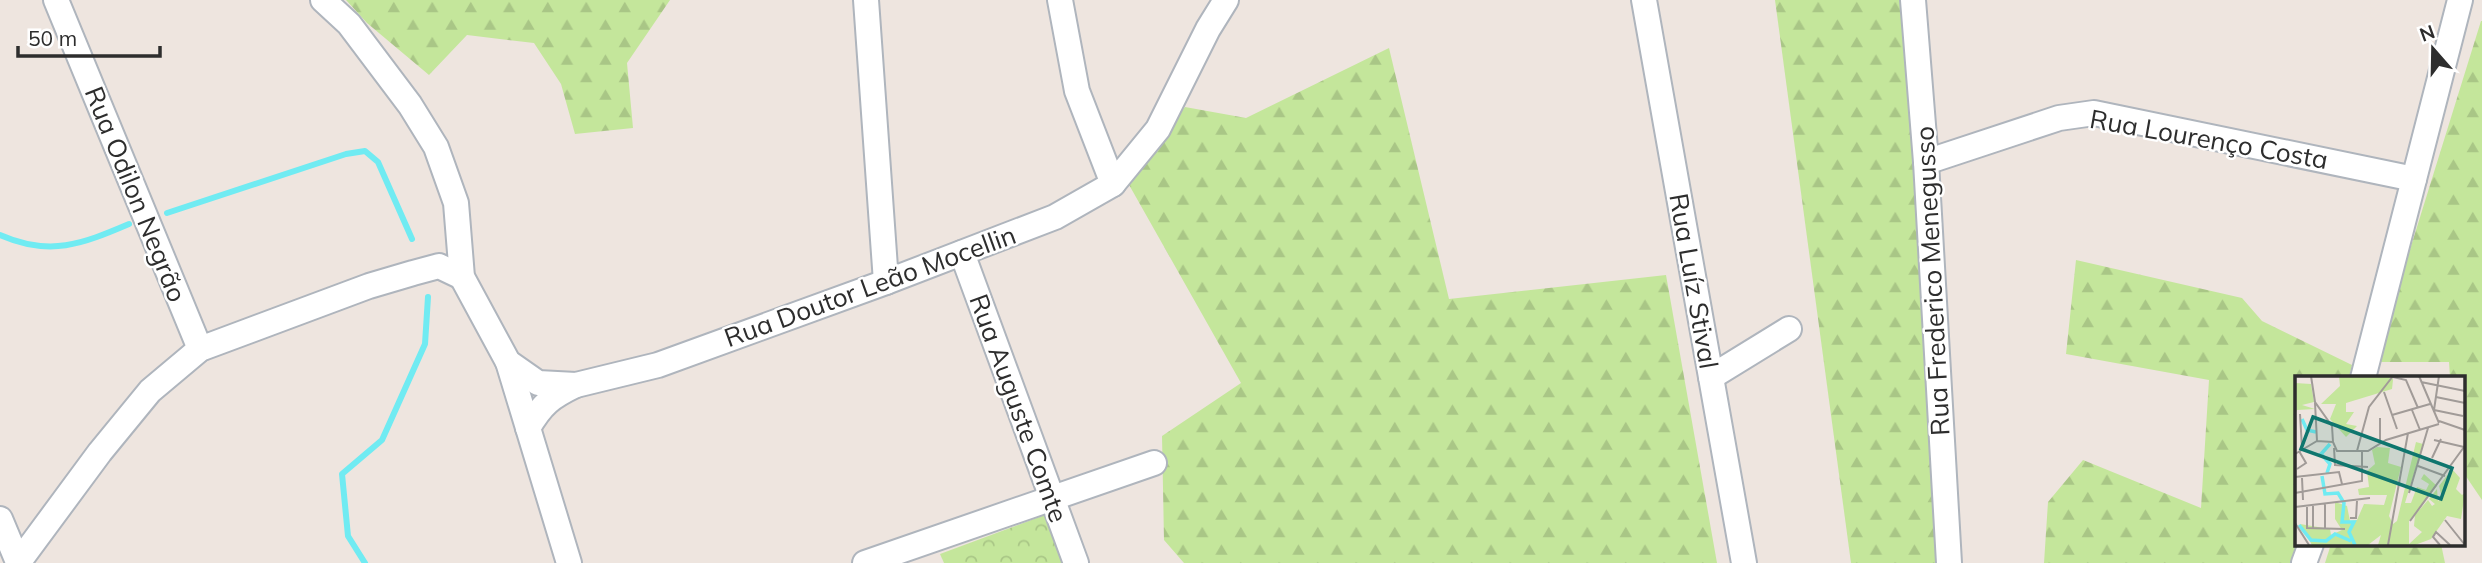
<svg xmlns="http://www.w3.org/2000/svg" width="2482" height="563" font-family="Mulish,sans-serif">
	<defs>
		<pattern id="forest-firs" width="22" height="20" patternUnits="userSpaceOnUse" patternTransform="scale(1.75)"><rect width="22" height="20" fill="#c4e69b"/><path d="M5 1l3.5 6h-7zM16 11l3.5 6h-7z" fill="#a9c686"/></pattern>
		<pattern id="park-crowns" width="20" height="18" patternUnits="userSpaceOnUse" patternTransform="scale(1.75)"><rect width="20" height="18" fill="#c4e69b"/><path d="M2 6a3 3 0 1 1 6 0M12 15a3 3 0 1 1 6 0" fill="none" stroke="#a9c686"/></pattern>
	</defs>
	<rect width="100%" height="100%" fill="#eee5df"/>
	<g fill="url(#forest-firs)">
		<polygon points="346,0 670,0 627,63 633,128 575,134 561,84 534,43 467,35 429,75 367,23"/>
		<polygon points="1775,0 1908,0 1947,563 1851,563"/>
		<polygon points="2481,21 2482,21 2482,500 2463,472 2463,378 2450,377 2449,362 2375,362"/>
		<polygon points="1389,48 1449,299 1666,275 1717,563 1184,563 1164,540 1162,436 1241,383 1128,183 1185,107 1246,118"/>
		<polygon points="2076,260 2242,298 2262,321 2352,365 2349,377 2296,378 2296,544 2299,544 2292,563 2044,563 2048,502 2083,460 2201,508 2209,380 2066,354"/>
		<polygon points="2331,544 2441,544 2445,563 2325,563"/>
	</g>
	<polygon fill="url(#park-crowns)" points="1050,513 1068,563 944,563 940,554"/>
	<g fill="none" stroke-linecap="round" stroke-linejoin="round">
		<g stroke="#70ebf2" stroke-width="6">
			<polyline points="167,213 346,154 365,151 378,162 412,239"/>
			<path d="M0,235C50,257 82,244 129,224"/>
			<polyline points="365,563 348,536 342,474 382,440 425,344 428,297"/>
		</g>
		<defs>
			<g id="minor">
				<polyline points="56,0 200,349"/>
				<polyline points="323,0 349,24 410,105 436,147 456,203 462,277 508,362 538,383 576,385 658,365 886,282 1055,217 1113,184 1158,129 1208,29 1226,0"/>
				<polyline points="866,0 886,282"/>
				<polyline points="1060,0 1077,91 1113,184"/>
				<polyline points="1644,0 1744,563"/>
				<polyline points="1913,0 1926,162 1949,563"/>
				<polyline points="1926,162 2059,118 2094,113 2414,179"/>
				<polyline points="962,253 1076,563"/>
				<polyline points="508,362 569,563"/>
				<polyline points="1711,377 1789,329"/>
				<polyline points="2363,378 2460,0"/>
				<path d="M528,428C542,404 551,397 576,385"/>
				<polyline points="0,519 18,562"/>
				<polyline points="18,563 100,452 150,391 200,349 369,286 413,273 439,266 462,277"/>
				<polyline points="865,563 1154,463"/>
				<polyline points="2304,563 2311,544"/>
			</g>
		</defs>
		<use href="#minor" stroke="#afb5bd" stroke-width="28"/>
		<use href="#minor" stroke="#fff" stroke-width="24"/>
	</g>
	<g text-anchor="middle" dominant-baseline="central" stroke-width="5" stroke-linejoin="round" paint-order="stroke">
		<g font-size="26" fill="#2d2d2d" stroke="#fff">
			<text transform="translate(2209 139) rotate(10)">Rua Lourenço Costa</text>
			<text transform="translate(136 194) rotate(68)">Rua Odilon Negrão</text>
			<text transform="translate(1694 281) rotate(80)">Rua Luíz Stival</text>
			<text transform="translate(1932 281) rotate(-93)">Rua Frederico Menegusso</text>
			<text transform="translate(870 286) rotate(-20)">Rua Doutor Leão Mocellin</text>
			<text transform="translate(1019 408) rotate(70)">Rua Auguste Comte</text>
		</g>
	</g>
	<g transform="translate(2295 376)">
		<rect width="170" height="170" fill="#eee5df"/>
		<path d="M44,0H97L98,4L97,13L51,27V36H59L51,48L62,50L51,61L35,43L41,28H26L45,10ZM0,7L16,8L19,26L7,29L20,33L2,34L0,38ZM121,66L128,68L110,127H116L122,111L131,114L134,108L126,103L129,98L142,110L114,145V168L127,156L119,150L120,139L133,124L137,130L140,128L134,123L142,113L143,125L147,122L144,110L157,93L165,102L161,113L167,119L170,117L166,143L152,140L136,163L120,169H83L86,159L73,169H17L5,148L35,153L36,159L47,154L40,143V126L52,130L55,145L62,144L69,128L89,129L92,119H64L63,113L74,111L72,95L80,88L77,74L82,71L95,72L93,87L106,91L94,140L98,148L102,145Z" fill="#c4e69b"/>
		<path fill="none" stroke="#70ebf2" stroke-width="3.5" d="M7,43L12,54L21,56M32,97L35,88L26,78L35,68M27,100L30,118L43,117L49,127L47,146H59L54,156L60,169M4,149L16,164L31,165L40,158L56,165"/>
		<path fill="none" stroke="#a19b98" stroke-width="2" d="M16,0L20,26L37,50L38,66M124,0L144,47M98,1L111,4L123,32M126,6L170,15M89,16L102,53M141,21L170,27M20,27L22,65M117,34L125,54M139,34L144,0M139,34L168,40M5,38L7,72M97,39L135,28M85,42V67M144,45L170,54M139,64L169,71M38,66L42,75H73L91,64L144,48M39,72L40,89L73,91M62,75L74,31L98,0M0,78L22,65L38,66M137,82L146,63M123,90L150,100M2,93L11,87L4,75M0,101L44,96L47,108M7,102L8,124M0,117L67,105V75M114,117L133,52M30,128V153M0,131L75,122M12,131V152L50,153M55,142H61L62,125M150,144L170,169M115,145L169,71M0,147L14,169M18,152V130M93,169L113,57M145,169L138,161L141,156L155,169"/>
		<path fill="#0f766e" fill-opacity="0.15" stroke="#0f766e" stroke-width="3.5" d="M18,41L157,92L146,123L6,73Z"/>
		<rect width="170" height="170" fill="none" stroke="#2d2d2d" stroke-width="3.5"/>
	</g>
	<g transform="translate(2433 49) rotate(340)" stroke="#ffffff" stroke-width="5" paint-order="stroke">
	<path d="M0-5L12 26L0 18L-12 26Z" fill="#2d2d2d"/>
	<text y="-10" font-size="19" font-weight="bold" text-anchor="middle" fill="#2d2d2d">N</text>
	</g>
	<path d="M18 46v10h142v-10" fill="none" stroke="#2d2d2d" stroke-width="3.5"/>
	<text x="28" y="46" font-size="21" fill="#2d2d2d" stroke="#ffffff" stroke-width="5" paint-order="stroke">50 m</text>
</svg>
